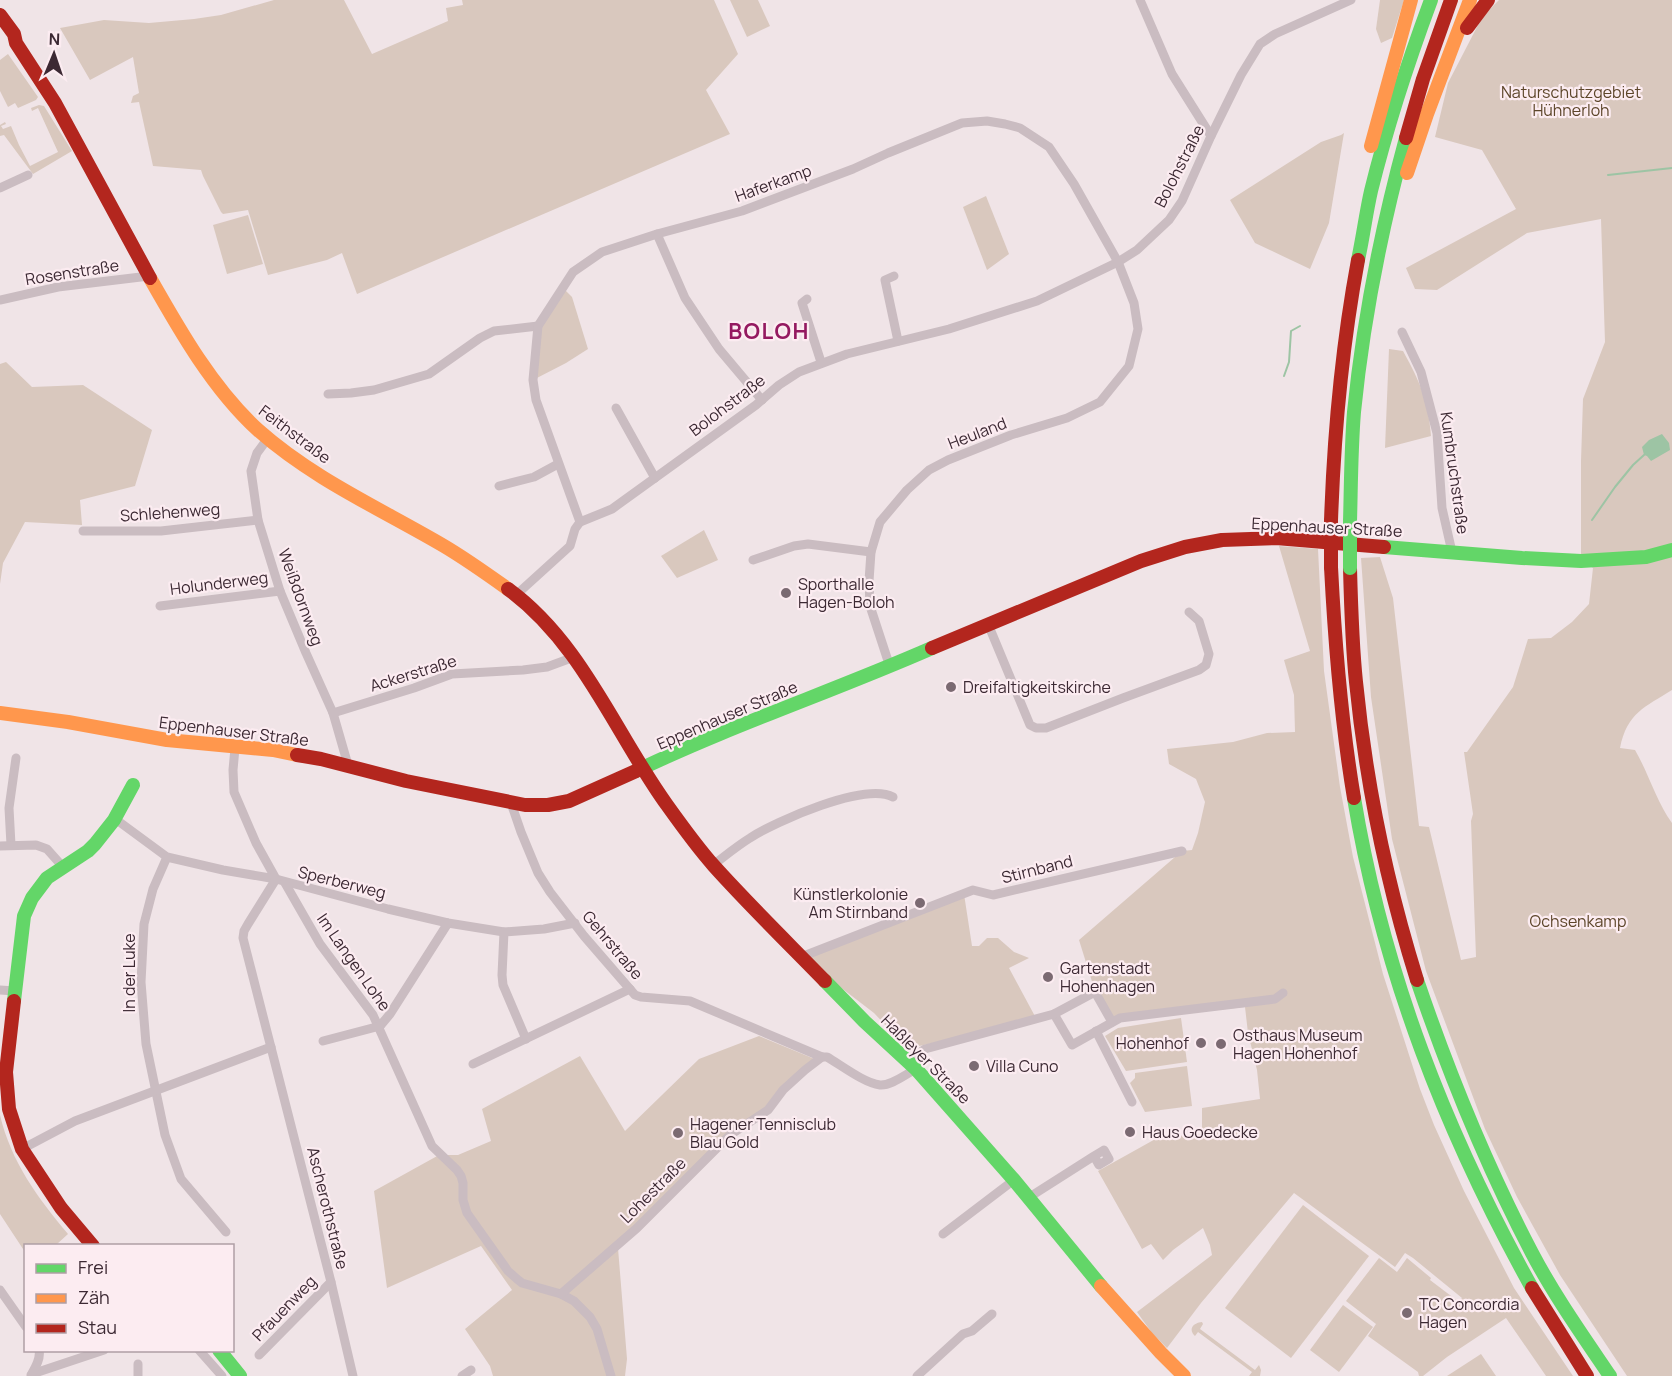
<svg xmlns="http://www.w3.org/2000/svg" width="1672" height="1376" font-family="Manrope,sans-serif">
	<rect width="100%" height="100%" fill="#f0e4e7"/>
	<g fill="#d9c8be">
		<polygon points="274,0 344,0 372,54 448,21 446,8 463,5 462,0 714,0 738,54 706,90 730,134 357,294 342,253 327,260 268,275 248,210 223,214 221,212 203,176 201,170 153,166 139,102 131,103 133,96 139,93 133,57 90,80 60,28 104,20 149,23 194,19 221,15"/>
		<polygon points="730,0 758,0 770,26 747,37"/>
		<polygon points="1380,0 1404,0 1392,38 1381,43 1376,29"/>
		<path d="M1499,0H1672V690C1645,707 1627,713 1620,748L1635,750C1649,774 1656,801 1672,823V1376H1627L1560,1275L1517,1197L1485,1129L1426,971L1392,839L1371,697L1361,558L1380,557L1393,598L1419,826L1429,827L1461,960L1476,957L1471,821L1473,814L1464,752H1467L1513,687L1528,639L1551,638L1572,622L1589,604L1593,568L1581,561V461L1583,399L1605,342L1601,219L1527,233L1437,290L1415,289L1406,268L1516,209L1482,150L1435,137L1448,83L1478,25L1488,11Z"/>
		<polygon points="8,54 38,97 36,100 18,108 15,103 8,107 0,91 0,60"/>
		<polygon points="39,105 44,106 72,151 33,174 4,135 0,136 0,125 5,122 6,124 1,126 3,129 11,126 19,145 30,166 58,152 38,108 32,111 31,108"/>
		<polygon points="1344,133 1329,223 1310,269 1255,243 1230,200 1321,142 1341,135"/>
		<polygon points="986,196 1009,254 987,270 963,207"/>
		<polygon points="248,215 263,264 227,274 213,225"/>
		<polygon points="562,287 572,297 588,349 566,363 533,380 538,326"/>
		<path d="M1389,349L1403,351C1420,382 1428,400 1431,436L1385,448Z"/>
		<polygon points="6,362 32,387 83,385 152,430 135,486 80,500 82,525 25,522 3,563 0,584 0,364"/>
		<polygon points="704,530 718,560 677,578 661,556"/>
		<polygon points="1279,546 1318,549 1324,671 1340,787 1353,857 1383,974 1420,1089 1434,1125 1464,1191 1514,1288 1573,1376 1546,1376 1506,1318 1447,1357 1423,1376 1419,1376 1418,1372 1368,1336 1376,1324 1346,1301 1379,1258 1397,1272 1407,1258 1431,1278 1430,1280 1459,1302 1462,1298 1413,1258 1405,1253 1395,1267 1294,1193 1201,1303 1167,1348 1152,1333 1137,1312 1212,1255 1210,1245 1203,1228 1173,1250 1163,1260 1151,1244 1142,1249 1098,1171 1159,1137 1202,1134 1202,1108 1260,1099 1257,1070 1248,1033 1245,1007 1114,1021 1094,988 1079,940 1182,851 1192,850 1198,833 1205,802 1196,779 1169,764 1167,749 1233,742 1267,733 1295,732 1294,695 1284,660 1310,651"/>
		<polygon points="964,894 972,946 979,946 987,938 998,938 1014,952 1029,958 1009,968 1037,1020 910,1048 891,1031 874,1013 801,957"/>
		<polygon points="1181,1018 1187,1062 1126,1071 1105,1036 1118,1028"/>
		<polygon points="759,1036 817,1060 768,1110 730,1135 618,1248 627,1359 625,1376 493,1376 490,1366 465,1329 512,1290 481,1246 387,1288 374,1191 439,1155 458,1155 491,1141 482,1109 580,1056 625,1131 699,1059"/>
		<polygon points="1187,1066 1192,1106 1145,1112 1130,1083 1135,1078 1135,1073"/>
		<path d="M0,1115C11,1162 38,1198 68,1234L57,1244L58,1245L26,1246L25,1252L0,1214Z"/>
		<polygon points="1303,1205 1369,1256 1291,1358 1225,1308"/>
		<polygon points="1343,1305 1373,1327 1339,1372 1310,1350"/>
		<path d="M1202,1322L1203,1324L1200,1329L1255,1370L1259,1365L1261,1370L1260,1376H1249L1252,1372L1198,1332L1195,1336C1188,1329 1193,1323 1202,1322Z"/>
		<polygon points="1481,1354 1496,1376 1447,1376"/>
	</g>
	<polygon fill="#9dc4a4" points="1662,434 1669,443 1670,450 1651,461 1647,456 1644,455 1642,447 1649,440"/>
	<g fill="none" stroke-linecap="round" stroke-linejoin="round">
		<g stroke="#9dc4a4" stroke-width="2">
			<polyline points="1608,175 1672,168"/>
			<polyline points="1284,376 1289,362 1291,331 1300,326"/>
			<polyline points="1592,520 1615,487 1633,465 1644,455"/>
		</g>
		<g stroke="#cabcc1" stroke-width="9">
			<polyline points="1140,0 1172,74 1211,136"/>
			<polyline points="0,188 28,175"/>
			<polyline points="657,234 685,298 719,349 762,400"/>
			<polyline points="894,276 885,280 898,341"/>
			<polyline points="807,299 802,303 821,362"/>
			<polyline points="0,300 58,287 149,276"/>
			<polyline points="1402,332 1421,372 1437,433 1442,508 1452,552"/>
			<polyline points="328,394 351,393 374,390 429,374 480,338 494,331 538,326"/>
			<polyline points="616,408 655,478"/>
			<polyline points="268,438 257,453 251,471 258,520 280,591 306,653 333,713 348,765"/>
			<polyline points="499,486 534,477 558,464"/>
			<polyline points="580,522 536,400 533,380 538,326 573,272 602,252 657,234 742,211 853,169 888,153 962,123 987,121 1005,124 1020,128 1049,147 1074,184 1118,262 1134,303 1138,329 1129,366 1100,402 1067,418 1011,435 948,460 929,470 907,490 880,522 871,552 869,581 870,606 890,667"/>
			<polyline points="83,531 161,531 258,520"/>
			<polyline points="753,560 794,546 808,544 871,552"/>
			<polyline points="516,595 570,546 575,529 580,522 612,509 756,405 779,385 799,372 847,354 949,329 1037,301 1118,262 1137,250 1169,220 1182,201 1211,136 1241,75 1260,44 1275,34 1351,0"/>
			<polyline points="160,606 280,591"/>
			<polyline points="988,624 1030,725 1036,728 1046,728 1123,698 1199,670 1206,665 1209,654 1199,621 1189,612"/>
			<polyline points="333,713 414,688 452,674 523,670 547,667 574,657"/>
			<polyline points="235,748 233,770 234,792 256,843 276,879"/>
			<polyline points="511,803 521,832 538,873 550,892 584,936 635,995 641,997 690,1001 822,1057"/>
			<polyline points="114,818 167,857 223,870 276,879 388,909 448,923 504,932 544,929 575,923"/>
			<polyline points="11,845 9,808 16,758"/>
			<polyline points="0,846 36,845 47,849 63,867"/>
			<polyline points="167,857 153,889 144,924 141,982 146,1044 165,1135 181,1179 226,1232"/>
			<path d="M713,865C725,856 737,846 750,838C776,821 865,782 893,797"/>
			<polyline points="276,879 248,924 244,931 243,938 331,1282 353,1376"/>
			<polyline points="285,883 320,944 373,1015 432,1146 457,1170 461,1176 463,1183 463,1200 467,1213 508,1271 517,1279 522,1283 561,1294 574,1301 590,1317 597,1329 611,1376"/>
			<polyline points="504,932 502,975 503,985 526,1039"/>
			<polyline points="801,957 973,890 993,895 1182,851"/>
			<polyline points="0,990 15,991"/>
			<polyline points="1054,1014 1072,1045 1120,1018 1275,999 1283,993"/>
			<polyline points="380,1026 390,1014 448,923"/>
			<polyline points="1096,1031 1132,1102"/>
			<polyline points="323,1041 380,1026"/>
			<polyline points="908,1061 925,1049 1054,1014 1095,992 1112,1022"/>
			<polyline points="473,1064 630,989"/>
			<polyline points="22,1149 75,1121 271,1047"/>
			<polyline points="1028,1198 1094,1156 1099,1165 1109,1159 1104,1150 1094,1156"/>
			<polyline points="943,1234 1014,1180"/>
			<polyline points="0,1290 26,1327"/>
			<path d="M561,1294L637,1228L730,1135L768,1110L783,1090L805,1070L822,1057H827C841,1065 864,1083 880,1085C891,1086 906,1074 916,1069"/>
			<polyline points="199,1350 222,1376"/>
			<polyline points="259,1355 331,1282"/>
			<polyline points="138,1364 138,1376"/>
			<polyline points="32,1374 104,1350"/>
			<path d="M31,1375C35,1368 41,1359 39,1350"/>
			<polyline points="462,1376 471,1370"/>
			<polyline points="917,1376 963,1334 972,1331 992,1314"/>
		</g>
		<g stroke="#63d668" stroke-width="14">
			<path d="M1358,260C1363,237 1366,213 1371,191C1387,126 1408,62 1431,0"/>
			<path d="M1350,522C1351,485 1351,449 1354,412C1363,322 1382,226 1406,138"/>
			<polyline points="1384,547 1522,558 1581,561 1646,557 1672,550"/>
			<path d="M636,771C732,725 834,691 932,648"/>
			<path d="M1354,798C1383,973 1446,1133 1532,1288"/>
			<path d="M1417,980C1449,1074 1486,1165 1532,1253C1554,1295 1583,1336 1610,1376"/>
			<polyline points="825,981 864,1021 916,1069 1014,1180 1101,1286"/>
			<polyline points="14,1001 24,916 32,898 47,878 88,851 95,844 114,820 133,785"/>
			<polyline points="219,1350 240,1376"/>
		</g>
		<g stroke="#ff974d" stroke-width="14">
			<polyline points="1371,146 1411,0"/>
			<polyline points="1407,173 1427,114 1470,0"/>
			<path d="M150,278C180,331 213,389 258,430C313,479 381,509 444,546C466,559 487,574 508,589"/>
			<polyline points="0,713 68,722 167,740 273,750 297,755"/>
			<polyline points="1101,1286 1161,1353 1184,1376"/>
		</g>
		<g stroke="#b3261e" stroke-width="14">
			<polyline points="0,15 14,34 16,43 55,103 150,278"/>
			<polyline points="1467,28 1488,0"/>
			<polyline points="1406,138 1423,79 1451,0"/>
			<path d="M1331,521C1334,433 1342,346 1358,260"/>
			<path d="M1331,567C1335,645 1341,721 1354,798"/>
			<path d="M1350,568C1351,606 1352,644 1356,682C1366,783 1387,884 1417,980"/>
			<path d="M508,589C582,643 615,733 667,805C682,826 697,847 714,866C750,906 788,943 825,981"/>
			<polyline points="932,648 1141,561 1185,547 1222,540 1276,538 1384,547"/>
			<polyline points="297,755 321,759 406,781 525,805 548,805 569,801 636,771"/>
			<polyline points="14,1001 6,1072 9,1109 22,1149 61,1208 93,1246"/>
			<polyline points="1532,1288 1587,1376"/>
		</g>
		<polyline stroke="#63d668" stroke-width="14" points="1350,522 1350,568"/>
		<polyline stroke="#b3261e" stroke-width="14" points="1331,521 1331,567"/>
	</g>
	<g fill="#7b6a72" stroke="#fcecf1" stroke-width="2">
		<circle cx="786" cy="593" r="6"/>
		<circle cx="951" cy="687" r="6"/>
		<circle cx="920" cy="903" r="6"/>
		<circle cx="1048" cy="977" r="6"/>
		<circle cx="1201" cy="1043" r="6"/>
		<circle cx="1221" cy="1044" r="6"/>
		<circle cx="974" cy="1066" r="6"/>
		<circle cx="1130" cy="1132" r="6"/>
		<circle cx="678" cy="1133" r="6"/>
		<circle cx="1407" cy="1313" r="6"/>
	</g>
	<g text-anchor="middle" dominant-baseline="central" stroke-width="4.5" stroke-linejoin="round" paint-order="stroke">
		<g font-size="16" fill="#5d462a" stroke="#fcecf1">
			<text x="1571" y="92">Naturschutzgebiet<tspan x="1571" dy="18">Hühnerloh</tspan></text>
			<text x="1578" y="921">Ochsenkamp</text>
		</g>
		<g font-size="16" fill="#3c2933" stroke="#fcecf1">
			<text transform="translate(1179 166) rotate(-63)">Bolohstraße</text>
			<text transform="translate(773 183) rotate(-20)">Haferkamp</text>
			<text transform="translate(72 272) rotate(-9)">Rosenstraße</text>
			<text transform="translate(727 405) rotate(-37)">Bolohstraße</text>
			<text transform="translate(977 433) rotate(-21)">Heuland</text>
			<text transform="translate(295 434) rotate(37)">Feithstraße</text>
			<text transform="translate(1455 473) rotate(82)">Kumbruchstraße</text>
			<text transform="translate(170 512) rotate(-4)">Schlehenweg</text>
			<text transform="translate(1327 527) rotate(3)">Eppenhauser Straße</text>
			<text transform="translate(219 583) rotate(-7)">Holunderweg</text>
			<text transform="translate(301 597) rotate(70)">Weißdornweg</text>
			<text transform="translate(413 673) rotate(-17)">Ackerstraße</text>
			<text transform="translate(727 715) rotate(-23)">Eppenhauser Straße</text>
			<text transform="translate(234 731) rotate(7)">Eppenhauser Straße</text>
			<text transform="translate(1037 869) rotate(-14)">Stirnband</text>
			<text transform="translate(342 882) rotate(14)">Sperberweg</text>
			<text transform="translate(613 945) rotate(50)">Gehrstraße</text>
			<text transform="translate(354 962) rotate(55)">Im Langen Lohe</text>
			<text transform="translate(129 973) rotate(-90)">In der Luke</text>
			<text transform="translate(926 1059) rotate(45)">Haßleyer Straße</text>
			<text transform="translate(653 1190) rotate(-45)">Lohestraße</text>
			<text transform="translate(328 1208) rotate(76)">Ascherothstraße</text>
			<text transform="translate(284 1308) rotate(-46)">Pfauenweg</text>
		</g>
		<g font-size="16" fill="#3c2933" stroke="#fcecf1" text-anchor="start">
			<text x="798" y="584">Sporthalle<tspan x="798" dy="18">Hagen-Boloh</tspan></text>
			<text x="963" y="687">Dreifaltigkeitskirche</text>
			<text x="908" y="894" text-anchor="end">Künstlerkolonie<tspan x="908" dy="18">Am Stirnband</tspan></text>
			<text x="1060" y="968">Gartenstadt<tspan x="1060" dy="18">Hohenhagen</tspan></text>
			<text x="1233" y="1035">Osthaus Museum<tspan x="1233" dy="18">Hagen Hohenhof</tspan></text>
			<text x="1189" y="1043" text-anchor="end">Hohenhof</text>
			<text x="986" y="1066">Villa Cuno</text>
			<text x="690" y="1124">Hagener Tennisclub<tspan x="690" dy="18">Blau Gold</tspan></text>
			<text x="1142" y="1132">Haus Goedecke</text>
			<text x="1419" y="1304">TC Concordia<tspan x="1419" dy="18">Hagen</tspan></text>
		</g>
		<g font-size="22" font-weight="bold" letter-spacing="1.5" fill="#941960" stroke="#fcecf1">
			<text x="769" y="331">BOLOH</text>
		</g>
	</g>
	<rect x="24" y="1244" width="210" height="108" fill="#fcecf1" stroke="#af9ea5" stroke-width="1.5"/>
	<rect x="36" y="1264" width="30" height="9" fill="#63d668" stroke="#af9ea5" stroke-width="1.5"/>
	<text x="78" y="1274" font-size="18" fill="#3c2933">Frei</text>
	<rect x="36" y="1294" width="30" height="9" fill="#ff974d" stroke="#af9ea5" stroke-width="1.5"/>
	<text x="78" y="1304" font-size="18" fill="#3c2933">Zäh</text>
	<rect x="36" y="1324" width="30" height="9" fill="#b3261e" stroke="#af9ea5" stroke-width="1.5"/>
	<text x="78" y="1334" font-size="18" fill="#3c2933">Stau</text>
	<g transform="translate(54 54) rotate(2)" stroke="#fcecf1" stroke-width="4.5" paint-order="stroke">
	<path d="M0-4.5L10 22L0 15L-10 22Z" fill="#3c2933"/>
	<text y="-9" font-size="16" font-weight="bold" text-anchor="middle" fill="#3c2933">N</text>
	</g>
</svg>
